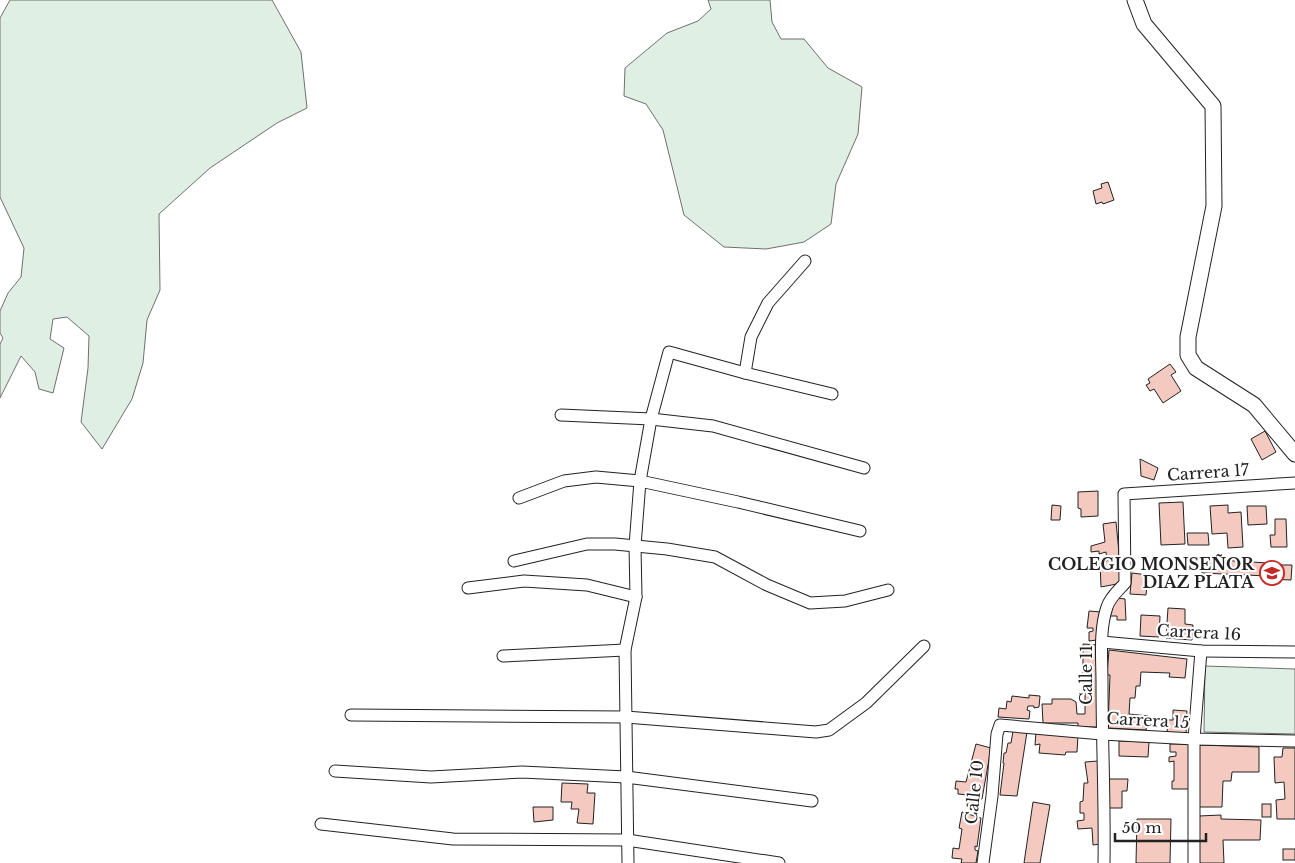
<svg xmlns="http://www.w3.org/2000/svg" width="1295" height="863" font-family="'Libre Baskerville',serif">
	<rect width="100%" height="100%" fill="#fff"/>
	<g fill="#e0efe3" stroke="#6f6f6f">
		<polygon points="10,0 272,0 301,52 307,108 277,123 210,168 159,214 160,290 147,320 143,363 132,399 102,449 81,422 88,368 89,336 67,317 53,319 50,339 64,348 53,393 39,389 35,372 21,356 0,398 0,344 3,338 0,333 0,311 8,293 21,277 24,248 0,197 0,18"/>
		<polygon points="708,0 770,0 772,22 781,39 804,39 828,68 862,87 858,134 836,184 831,224 804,242 766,249 724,247 684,215 663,130 646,104 624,96 625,68 667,33 698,21 711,9"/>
		<polygon points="1205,666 1295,669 1295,734 1204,732"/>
	</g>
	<g fill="#f3c9c0" stroke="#222">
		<polygon points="1108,182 1114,200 1103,204 1102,202 1096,204 1093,191 1102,188 1101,184"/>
		<polygon points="1170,364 1176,372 1171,375 1181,391 1163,403 1154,389 1150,391 1146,385 1150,383 1148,379"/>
		<polygon points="1265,431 1276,452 1262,460 1251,439"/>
		<polygon points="1140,459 1158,468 1154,480 1141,476"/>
		<polygon points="1098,491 1098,516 1081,517 1081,509 1078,508 1078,492"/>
		<polygon points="1183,502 1185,544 1161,545 1159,503"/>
		<polygon points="1052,505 1061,506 1060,520 1051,520"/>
		<polygon points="1228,505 1228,513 1241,512 1243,547 1228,548 1227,533 1212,534 1210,506"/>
		<polygon points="1247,506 1266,506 1267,524 1248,525"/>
		<polygon points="1275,519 1286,519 1287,547 1271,547 1270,535 1275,535"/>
		<polygon points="1116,522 1122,583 1101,587 1100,562 1107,561 1106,552 1099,554 1099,551 1091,552 1091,546 1105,542 1103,524"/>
		<polygon points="1187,533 1208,533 1209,545 1188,545"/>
		<polygon points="1203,559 1268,563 1268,565 1292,565 1291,580 1267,579 1267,576 1202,573"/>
		<polygon points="1132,573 1148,575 1146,595 1130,594"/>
		<polygon points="1117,598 1125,599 1126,620 1117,620 1117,616 1110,616 1113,603"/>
		<polygon points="1168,608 1185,609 1185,624 1193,625 1192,640 1166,638"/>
		<polygon points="1089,611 1101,612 1100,628 1097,628 1097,640 1089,641 1089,632 1093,631 1093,628 1087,628"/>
		<polygon points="1141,615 1160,616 1159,637 1140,636"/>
		<polygon points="1083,644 1099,645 1097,727 1078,727 1078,723 1043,723 1042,704 1052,704 1052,699 1071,699 1076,702 1077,714 1085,714 1085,692 1088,692 1088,683 1083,683"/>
		<polygon points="1109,650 1187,659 1185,678 1169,677 1170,673 1141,672 1140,686 1136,686 1135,698 1130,698 1129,714 1148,716 1146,730 1108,728 1110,675 1107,675"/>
		<polygon points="1029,695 1040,696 1039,707 1034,708 1034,706 1028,706 1027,710 1030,711 1029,719 998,717 999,708 1006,709 1007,701 1011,702 1012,696 1029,698"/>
		<polygon points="1173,710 1187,711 1186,735 1167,734 1168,720 1173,720"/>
		<polygon points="1013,731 1027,732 1017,796 1000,795 1004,763 1003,763 1004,753 1006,753 1008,743 1011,743"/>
		<polygon points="1036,732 1078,735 1077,752 1066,752 1065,755 1039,753 1040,744 1035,745"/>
		<polygon points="1119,741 1149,742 1148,757 1119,756"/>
		<polygon points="976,744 991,748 982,799 980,799 979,807 967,806 968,795 958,794 958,789 955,789 956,781 966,782"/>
		<polygon points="1170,744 1189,744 1190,789 1172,789 1172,781 1174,781 1174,761 1169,762 1169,757 1176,756 1176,752 1170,752"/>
		<polygon points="1199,745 1259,747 1259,772 1232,772 1231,781 1223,781 1222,807 1199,807"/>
		<polygon points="1283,748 1295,748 1295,819 1277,819 1276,800 1285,799 1284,782 1275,783 1274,757 1282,757"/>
		<polygon points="1098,761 1100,844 1093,845 1092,828 1078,829 1077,821 1084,820 1084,813 1080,813 1080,802 1083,801 1084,783 1088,783 1085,762"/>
		<polygon points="1109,779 1128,779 1127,791 1122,791 1122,808 1109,808"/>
		<polygon points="562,783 588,784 587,793 595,793 593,824 577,823 579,809 571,809 572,802 561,802"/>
		<polygon points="1033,802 1050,805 1040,863 1024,863"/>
		<rect x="1262" y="804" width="9" height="13"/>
		<polygon points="533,807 553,807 553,820 534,822"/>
		<polygon points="962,812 981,818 977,847 975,846 975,850 978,851 976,863 961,863 962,859 952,858 953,848 959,849 962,829 959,828"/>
		<polygon points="1221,815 1221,819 1261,820 1260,840 1223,840 1224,863 1199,863 1199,816"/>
		<polygon points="1137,819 1171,819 1170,863 1136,863"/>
		<rect x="1283" y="849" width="12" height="11"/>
	</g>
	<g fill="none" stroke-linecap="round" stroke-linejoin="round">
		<defs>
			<g id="street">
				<polyline points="745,373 751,337 768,303 805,261"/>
				<polyline points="561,415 651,419 713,426 864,468"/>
				<polyline points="519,498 564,481 596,477 640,481 738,502 860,531"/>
				<polyline points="514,561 587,544 615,544 667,549 715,557 767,585 810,603 845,601 888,590"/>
				<polyline points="468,588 524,581 587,585 636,597"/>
				<polyline points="1102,642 1201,651 1295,652"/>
				<polyline points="503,656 625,650"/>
				<polyline points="351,715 626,717 816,732 829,730 866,703 924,646"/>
				<polyline points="335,771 431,777 522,772 626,777 812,801"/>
				<polyline points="321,824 453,839 627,840 779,863"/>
				<polyline points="628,863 625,650 636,597 635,546 640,481 651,419 669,352 745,373 832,394"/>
				<polyline points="983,863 992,796 997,734 1000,725 1102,734 1194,739 1295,741"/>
				<path d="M1104,863C1105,803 1102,743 1102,683C1102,659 1099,630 1107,607C1110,597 1119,590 1125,583L1124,494L1295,483"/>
				<polyline points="1194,863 1194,739 1201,651"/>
			</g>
			<polyline id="secondary" points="1135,0 1144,24 1213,106 1214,206 1188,337 1188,355 1196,368 1254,405 1295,454"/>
		</defs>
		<use href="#street" stroke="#222" stroke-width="13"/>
		<use href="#secondary" stroke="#222" stroke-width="17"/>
		<use href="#street" stroke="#fff" stroke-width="11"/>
		<use href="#secondary" stroke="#fff" stroke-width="15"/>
	</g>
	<defs>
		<symbol id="school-ring" viewBox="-11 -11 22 22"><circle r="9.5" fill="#fff" stroke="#c62828" stroke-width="1.5"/><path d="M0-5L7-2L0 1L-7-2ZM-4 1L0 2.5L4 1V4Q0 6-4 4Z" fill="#c62828"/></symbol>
	</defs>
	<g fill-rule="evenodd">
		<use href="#school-ring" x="1258" y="559" width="28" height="28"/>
	</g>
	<g text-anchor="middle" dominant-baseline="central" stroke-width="4" stroke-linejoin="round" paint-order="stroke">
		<g font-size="16" fill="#222" stroke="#fff">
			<text transform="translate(1208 472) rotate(-4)">Carrera 17</text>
			<text transform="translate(1199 632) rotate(3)">Carrera 16</text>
			<text transform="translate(1086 675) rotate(-90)">Calle 11</text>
			<text transform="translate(1148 720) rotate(3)">Carrera 15</text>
			<text transform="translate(974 792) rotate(-84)">Calle 10</text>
		</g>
		<g font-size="16" font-weight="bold" fill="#222" stroke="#fff" text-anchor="end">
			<text x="1254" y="564">COLEGIO MONSEÑOR<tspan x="1254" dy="18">DIAZ PLATA</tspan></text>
		</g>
	</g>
	<path d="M1115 833v8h91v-8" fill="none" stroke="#222222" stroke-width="2.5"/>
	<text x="1122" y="833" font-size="15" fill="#222222" stroke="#ffffff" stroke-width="4" paint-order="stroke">50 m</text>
</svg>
